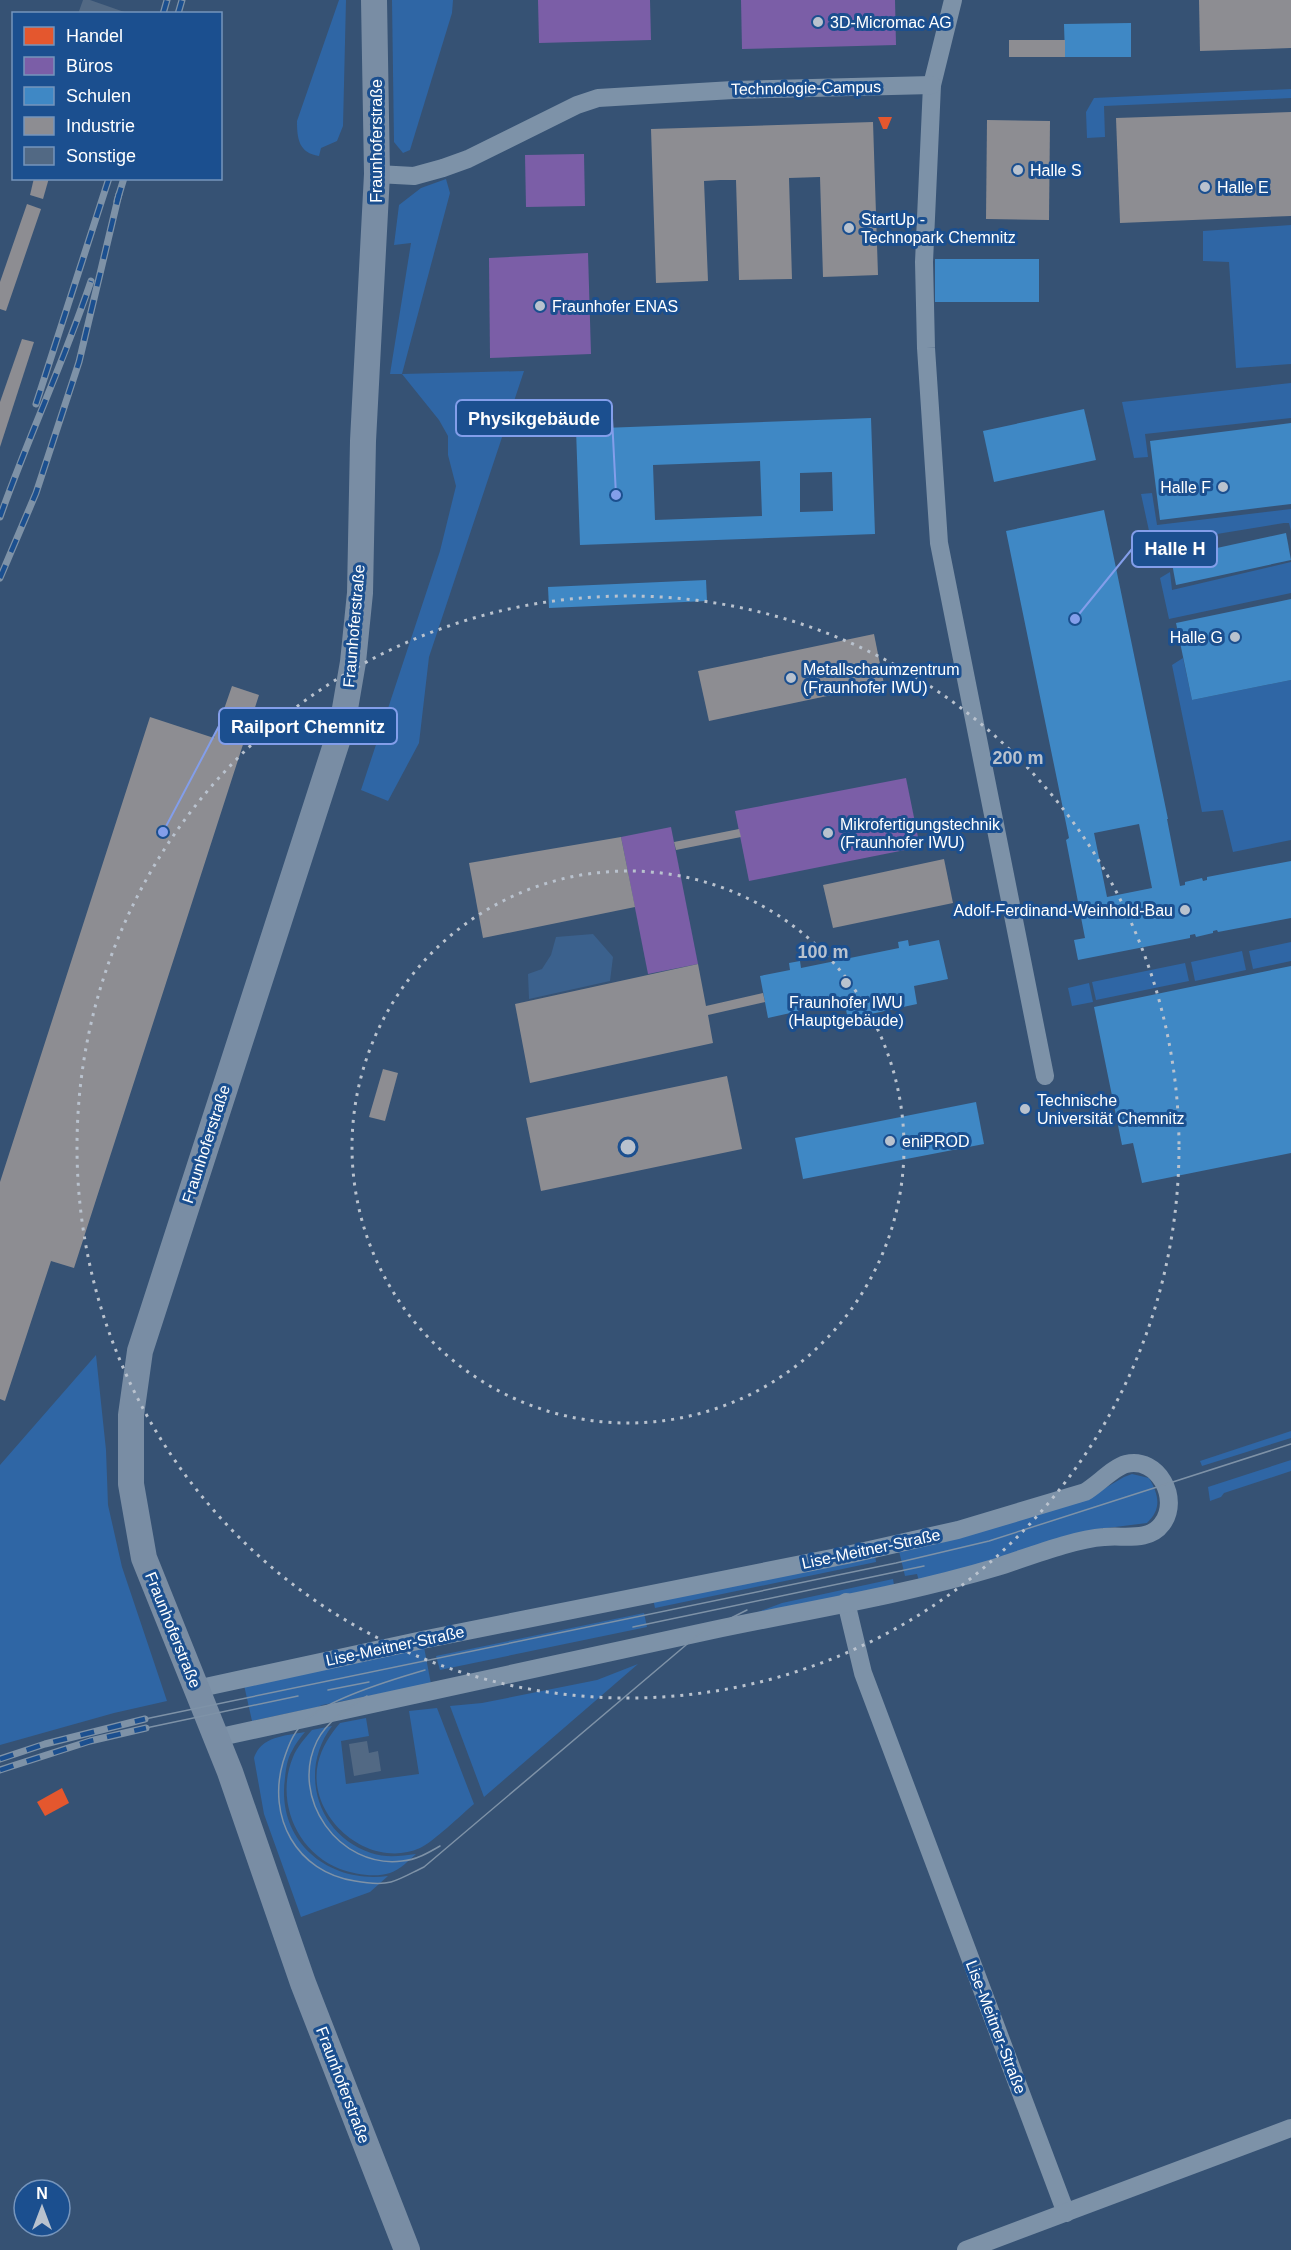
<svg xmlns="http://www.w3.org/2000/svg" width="1291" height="2250" font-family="Helvetica,sans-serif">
	<rect width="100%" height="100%" fill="#365274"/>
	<g fill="#2f66a5">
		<path d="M339,0H346L343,126L337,141L321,148L319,156C299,153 297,139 297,121Z"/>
		<polygon points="392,0 453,0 452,13 410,150 403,153 394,142"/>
		<polygon points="1291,89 1291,98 1104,106 1105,137 1087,138 1086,112 1094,98"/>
		<polygon points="446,179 450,193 402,374 524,371 429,657 419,743 388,801 361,790 440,551 456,486 448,455 448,436 439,420 402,374 390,374 411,243 394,245 399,205 421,188"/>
		<polygon points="1291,225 1291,364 1236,368 1229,262 1203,261 1203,231"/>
		<polygon points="1291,383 1291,418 1145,434 1148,457 1134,458 1122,402"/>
		<polygon points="1152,493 1157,525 1291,509 1291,531 1289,523 1284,523 1156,544 1151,540 1141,494"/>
		<polygon points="1291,562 1291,593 1169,619 1160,578 1170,572 1172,590"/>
		<polygon points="1183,658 1192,700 1291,680 1291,840 1233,852 1223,810 1202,812 1172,665"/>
		<polygon points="1291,942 1291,961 1253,969 1249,951"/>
		<polygon points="1242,951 1246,970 1195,981 1191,962"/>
		<polygon points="1185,963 1189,981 1096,1000 1092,982"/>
		<polygon points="1089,983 1093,1002 1072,1006 1068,988"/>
		<polygon points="96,1355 106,1450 108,1505 122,1567 167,1701 114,1713 0,1745 0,1465"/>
		<polygon points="1291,1431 1291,1438 1202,1466 1200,1461"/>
		<polygon points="1291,1460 1291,1471 1224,1493 1221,1497 1210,1501 1208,1487"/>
		<path d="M1132,1474L1149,1478C1159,1495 1162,1509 1147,1523L1099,1529L919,1581L917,1574L905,1576L899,1551L1090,1497L1124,1477Z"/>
		<polygon points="875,1555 876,1562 655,1608 653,1599"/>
		<polygon points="893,1579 894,1585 750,1615 782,1603"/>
		<polygon points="644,1613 647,1627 440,1670 436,1656"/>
		<polygon points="424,1647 431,1684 322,1705 318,1707 252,1721 244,1685"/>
		<polygon points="638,1664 484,1797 450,1706 482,1703 597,1680"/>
		<path d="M437,1708L474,1804C462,1814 432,1843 420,1848C369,1871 306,1817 318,1763C322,1747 329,1736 340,1723L366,1718L369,1736L341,1741L346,1784L419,1774L409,1711Z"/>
		<path d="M332,1726C298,1771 317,1835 371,1853C386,1858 401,1856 416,1854C409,1860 400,1870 390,1873C374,1878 355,1874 340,1869C296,1852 275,1800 293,1757C297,1747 305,1738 312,1730Z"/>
		<path d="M305,1732C300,1738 295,1744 292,1751C287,1759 286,1769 285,1778C276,1841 328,1884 388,1876L370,1892L301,1917L264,1814L254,1758C261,1736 285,1736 305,1732Z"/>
	</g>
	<polygon fill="#3b618d" points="593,934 613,957 610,981 529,999 528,974 542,969 551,955 556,937"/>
	<g fill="#e4572e">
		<polygon points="878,117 892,117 887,129 883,129"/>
		<polygon points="62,1788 69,1803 45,1816 37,1802"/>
	</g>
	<g fill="#7b5ea7">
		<polygon points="538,0 650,0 651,40 539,43"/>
		<polygon points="741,0 895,0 896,45 742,49"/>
		<polygon points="584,154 585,206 526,207 525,155"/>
		<polygon points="588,253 591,354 490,358 489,258"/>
		<polygon points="906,778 920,847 749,881 735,811"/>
		<polygon points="671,827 698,964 648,974 621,837"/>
	</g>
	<g fill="#3f88c5" fill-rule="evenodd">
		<polygon points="1131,23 1131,57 1065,57 1064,24"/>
		<rect x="935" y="259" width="104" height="43"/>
		<polygon points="1084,409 1096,460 994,482 983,431"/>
		<path d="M871,418L875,534L580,545L576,429ZM760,461L762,516L655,520L653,465ZM832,472L833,511L800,512V473Z"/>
		<polygon points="1291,423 1291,504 1160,520 1150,441"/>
		<path d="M1104,510L1168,819H1167L1180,886L1185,885V882L1202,878L1203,881L1207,880V877L1291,861V918L1218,932L1217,930L1213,931V933L1196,937L1195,934L1190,935V938L1078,960L1074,940L1085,938L1066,840L1069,838L1006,531ZM1139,824L1152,888L1107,897L1094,833Z"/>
		<polygon points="1286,533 1291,560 1176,585 1171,558"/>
		<polygon points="706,580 707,601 549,608 548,587"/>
		<polygon points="1291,599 1291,680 1192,700 1176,623"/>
		<polygon points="908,940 909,946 939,940 948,979 914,986 917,1004 848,1019 844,1001 768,1018 760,976 790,970 789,963 800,961 801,968 899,948 898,942"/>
		<polygon points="1291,966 1291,1153 1142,1183 1133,1143 1122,1145 1094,1007"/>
		<polygon points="976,1102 984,1144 803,1179 795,1138"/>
	</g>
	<g fill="#8d8d92">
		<polygon points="1199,0 1291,0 1291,48 1200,51"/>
		<rect x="1009" y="40" width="56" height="17"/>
		<polygon points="1291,112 1291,216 1120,223 1116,118"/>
		<polygon points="987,120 1050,121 1049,220 986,219"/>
		<polygon points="873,122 878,275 823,277 820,177 789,178 792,279 739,280 736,180 720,180 704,181 708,281 656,283 651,129"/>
		<polygon points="34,178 49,178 43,199 30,195"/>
		<polygon points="27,204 41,209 6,311 0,309 0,282"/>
		<polygon points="22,339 34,342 0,447 0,402"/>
		<polygon points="874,634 884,684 709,721 698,671"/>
		<polygon points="232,686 259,695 74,1268 51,1261 5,1401 0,1399 0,1182 150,717 214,738"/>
		<polygon points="739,829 741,837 676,850 674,842"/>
		<polygon points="621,837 635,907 483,938 469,863"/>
		<polygon points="944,859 953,903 833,928 823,885"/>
		<polygon points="698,964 706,1006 763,993 765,1002 708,1015 713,1043 530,1083 515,1004"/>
		<polygon points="383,1069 398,1073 385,1121 369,1117"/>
		<polygon points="727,1076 742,1149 541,1191 526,1118"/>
	</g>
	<g fill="#526984">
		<polygon points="83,0 90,0 130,14 78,14"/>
		<polygon points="367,1741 369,1753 378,1751 381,1771 354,1776 349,1744"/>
	</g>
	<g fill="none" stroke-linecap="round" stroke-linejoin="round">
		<g stroke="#7d92a8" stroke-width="18">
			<polyline points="953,0 932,85 924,262 926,348 939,543 1045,1076"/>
			<polyline points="377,174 414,176 443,168 468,159 577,105 598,98 733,90 932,85"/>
			<polyline points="846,1602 863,1673 1066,2213"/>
			<path d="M196,1689L427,1639L847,1555L958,1530L1085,1492C1097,1485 1114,1467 1126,1464C1158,1456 1181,1499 1162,1524C1149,1542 1124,1535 1104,1537C1074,1539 1028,1557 997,1567C904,1595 808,1610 713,1630C548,1666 382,1701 216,1738"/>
			<polyline points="966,2250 1291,2128"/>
		</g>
		<polyline stroke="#798da4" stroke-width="26" points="374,0 377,174 363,441 360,593 353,662 342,726 140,1351 131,1415 131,1484 144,1558 230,1772 303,1983 407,2250"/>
		<g stroke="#7e92a7" stroke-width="1.5">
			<polyline points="633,1627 924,1566"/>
			<path d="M425,1670C394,1679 335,1697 311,1716C295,1728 289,1743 283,1762C267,1817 296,1872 355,1881C366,1883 379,1885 391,1882C402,1879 413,1872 424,1867L699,1634L747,1610"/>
			<polyline points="328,1690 369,1682"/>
			<path d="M367,1696C348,1708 327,1721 317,1741C289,1798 339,1869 402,1861C416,1860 428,1853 440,1846"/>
			<polyline points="145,1719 896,1563 989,1541 1291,1444"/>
			<polyline points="146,1728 298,1696"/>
		</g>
		<defs>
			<g id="rail">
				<polyline points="163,14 167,0"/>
				<polyline points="178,14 182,0"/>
				<polyline points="117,201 124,178"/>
				<polyline points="36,404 109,178"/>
				<path d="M0,517C28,438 64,361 91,281"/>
				<polyline points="0,578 36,493 79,362 119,194"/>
				<polyline points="0,1759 45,1744 145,1719"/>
				<polyline points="0,1770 90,1741 146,1728"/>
			</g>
		</defs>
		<use href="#rail" stroke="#7e92a7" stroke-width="7"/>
		<use href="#rail" stroke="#1b4f8f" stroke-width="4.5" stroke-dasharray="14" stroke-linecap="butt"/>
	</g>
	<g fill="none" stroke="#b9c2ce" stroke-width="3" stroke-dasharray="3 6">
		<circle cx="628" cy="1147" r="276"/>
		<circle cx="628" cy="1147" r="551"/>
	</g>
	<g fill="#b9c2ce" stroke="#1b4f8f" stroke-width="2">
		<circle cx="818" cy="22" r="6"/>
		<circle cx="1018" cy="170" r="6"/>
		<circle cx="1205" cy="187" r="6"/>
		<circle cx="849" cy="228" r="6"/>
		<circle cx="540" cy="306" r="6"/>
		<circle cx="1223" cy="487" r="6"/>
		<circle cx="1235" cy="637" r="6"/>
		<circle cx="791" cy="678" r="6"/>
		<circle cx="828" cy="833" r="6"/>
		<circle cx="1185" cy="910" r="6"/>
		<circle cx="846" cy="983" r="6"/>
		<circle cx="1025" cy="1109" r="6"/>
		<circle cx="890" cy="1141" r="6"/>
	</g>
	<g text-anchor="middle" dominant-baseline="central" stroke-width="6" stroke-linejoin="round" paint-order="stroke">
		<g font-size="16" fill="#fff" stroke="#1b4f8f" text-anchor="start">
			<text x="830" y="22">3D-Micromac AG</text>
			<text x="1030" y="170">Halle S</text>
			<text x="1217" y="187">Halle E</text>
			<text x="861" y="219">StartUp -<tspan x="861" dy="18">Technopark Chemnitz</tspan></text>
			<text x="552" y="306">Fraunhofer ENAS</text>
			<text x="1211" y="487" text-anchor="end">Halle F</text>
			<text x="1223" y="637" text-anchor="end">Halle G</text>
			<text x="803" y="669">Metallschaumzentrum<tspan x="803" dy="18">(Fraunhofer IWU)</tspan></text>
			<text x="840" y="824">Mikrofertigungstechnik<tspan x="840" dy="18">(Fraunhofer IWU)</tspan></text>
			<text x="1173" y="910" text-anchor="end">Adolf-Ferdinand-Weinhold-Bau</text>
			<text x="846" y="1002" text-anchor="middle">Fraunhofer IWU<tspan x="846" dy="18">(Hauptgebäude)</tspan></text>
			<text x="1037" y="1100">Technische<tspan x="1037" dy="18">Universität Chemnitz</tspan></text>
			<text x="902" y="1141">eniPROD</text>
		</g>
		<g font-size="16" fill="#fff" stroke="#1b4f8f">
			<text transform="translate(806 88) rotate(-1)">Technologie-Campus</text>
			<text transform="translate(376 141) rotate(-90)">Fraunhoferstraße</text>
			<text transform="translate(354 626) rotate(-85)">Fraunhoferstraße</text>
			<text transform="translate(206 1144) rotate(-72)">Fraunhoferstraße</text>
			<text transform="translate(871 1549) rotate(-12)">Lise-Meitner-Straße</text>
			<text transform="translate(173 1630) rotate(68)">Fraunhoferstraße</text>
			<text transform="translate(395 1646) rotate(-12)">Lise-Meitner-Straße</text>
			<text transform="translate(996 2027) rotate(69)">Lise-Meitner-Straße</text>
			<text transform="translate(343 2085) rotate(69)">Fraunhoferstraße</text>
		</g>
	</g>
	<circle cx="628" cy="1147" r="9" fill="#b9c2ce" stroke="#1b4f8f" stroke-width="3"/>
	<g font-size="18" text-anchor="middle" font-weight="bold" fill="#b9c2ce" stroke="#1b4f8f" stroke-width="6" stroke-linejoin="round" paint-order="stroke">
		<text x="1018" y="764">200 m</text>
		<text x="823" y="958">100 m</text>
	</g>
	<path fill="none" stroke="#839eea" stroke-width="2" d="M616 495L612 418M1075 619L1132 549M163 832L219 726"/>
	<g fill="#839eea" stroke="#1b4f8f" stroke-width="2">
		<circle cx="616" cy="495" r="6"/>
		<circle cx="1075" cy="619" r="6"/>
		<circle cx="163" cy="832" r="6"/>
	</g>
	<g fill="#1b4f8f" stroke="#839eea" stroke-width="2">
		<rect x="456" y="400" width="156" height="36" rx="6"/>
		<rect x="1132" y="531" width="85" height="36" rx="6"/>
		<rect x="219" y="708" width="178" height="36" rx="6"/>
	</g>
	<g font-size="18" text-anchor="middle" font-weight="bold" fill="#fff">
		<text x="534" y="425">Physikgebäude</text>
		<text x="1175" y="555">Halle H</text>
		<text x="308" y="733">Railport Chemnitz</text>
	</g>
	<rect x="12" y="12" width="210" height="168" fill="#1b4f8f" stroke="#7695bc" stroke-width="1.5"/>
	<rect x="24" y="27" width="30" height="18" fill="#e4572e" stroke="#7695bc" stroke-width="1.5"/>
	<text x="66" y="42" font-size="18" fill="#ffffff">Handel</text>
	<rect x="24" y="57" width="30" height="18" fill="#7b5ea7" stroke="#7695bc" stroke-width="1.5"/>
	<text x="66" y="72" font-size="18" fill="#ffffff">Büros</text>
	<rect x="24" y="87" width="30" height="18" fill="#3f88c5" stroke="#7695bc" stroke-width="1.5"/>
	<text x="66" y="102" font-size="18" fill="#ffffff">Schulen</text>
	<rect x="24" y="117" width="30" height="18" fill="#8d8d92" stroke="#7695bc" stroke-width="1.5"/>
	<text x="66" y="132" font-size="18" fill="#ffffff">Industrie</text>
	<rect x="24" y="147" width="30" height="18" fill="#526984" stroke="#7695bc" stroke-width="1.5"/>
	<text x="66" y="162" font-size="18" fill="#ffffff">Sonstige</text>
	<g transform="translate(42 2208)"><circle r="28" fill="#1b4f8f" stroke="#7695bc" stroke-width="1.5"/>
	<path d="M0-4.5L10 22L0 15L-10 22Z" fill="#b9c2ce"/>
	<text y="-9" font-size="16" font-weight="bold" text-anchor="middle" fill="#ffffff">N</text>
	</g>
</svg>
